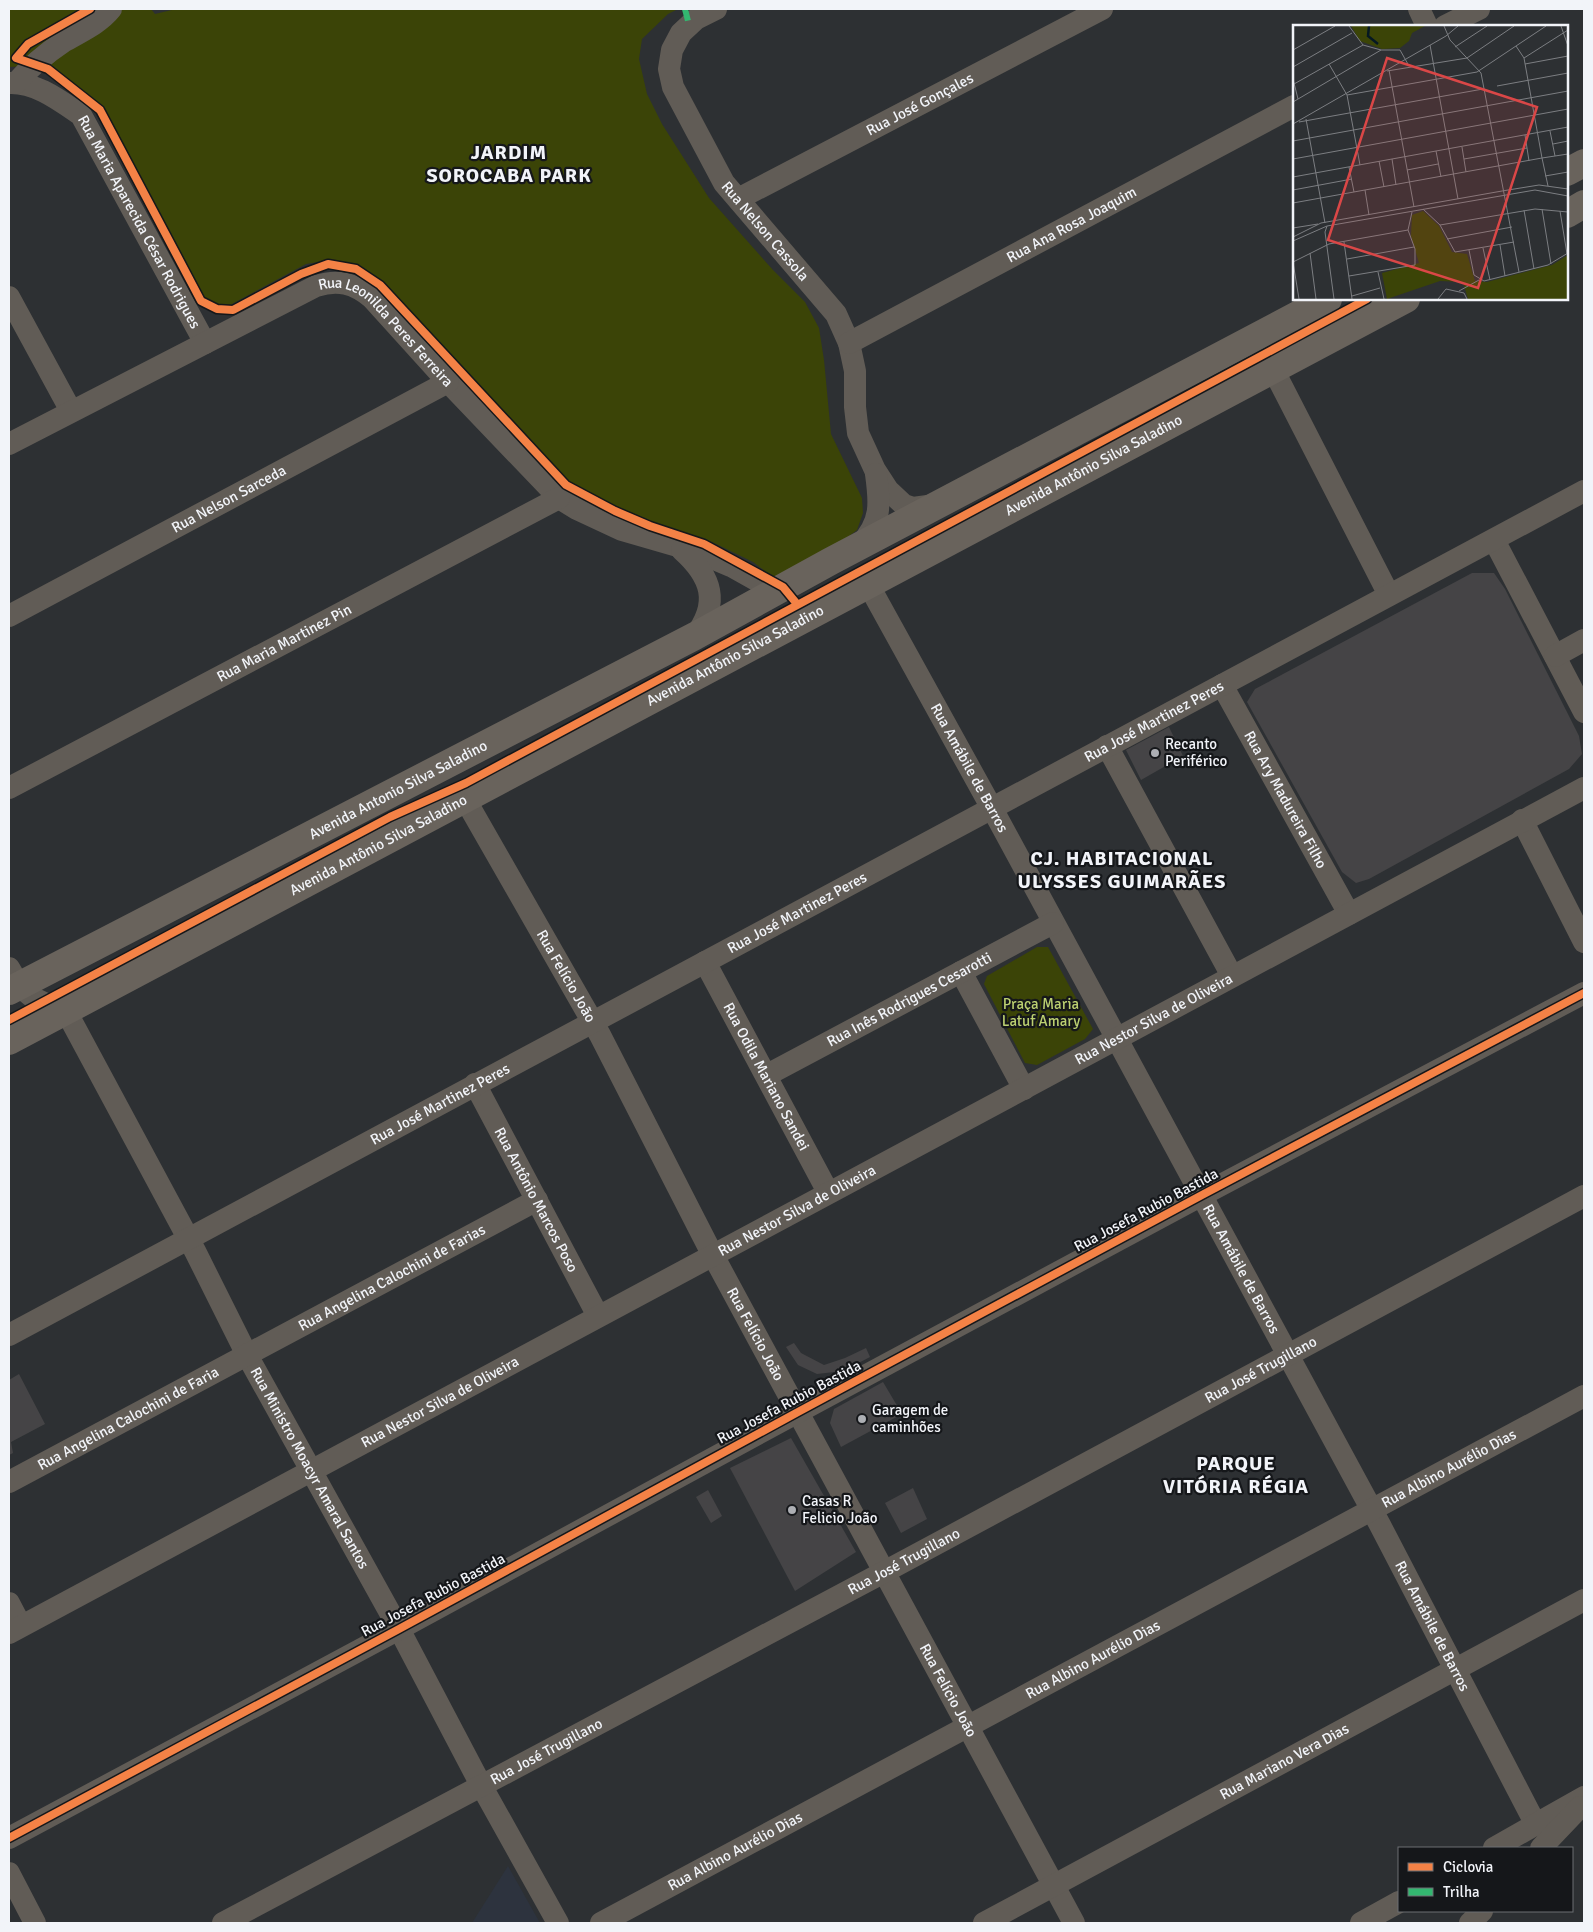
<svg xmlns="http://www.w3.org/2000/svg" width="1593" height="1932" font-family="Signika,sans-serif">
	<rect width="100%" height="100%" fill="#2d3033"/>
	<polygon fill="#2d333e" points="508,1866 540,1923 472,1923"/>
	<g fill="#3b4407">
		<polygon points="9,9 151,9 155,14 176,9 678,9 668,14 642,39 639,59 647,94 662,124 709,198 773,270 805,302 819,328 824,360 831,434 862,498 863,513 857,530 845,539 777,579 770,578 765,571 753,562 712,542 658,524 613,506 570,483 381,282 360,267 330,260 306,264 230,305 217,307 205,300 99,103 50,65 9,67"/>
		<polygon points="1037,947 1048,947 1093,1029 1085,1039 1037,1065 1025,1063 984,984 987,976"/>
	</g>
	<g fill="#454446">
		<polygon points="1472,573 1494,573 1505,589 1579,736 1582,754 1569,769 1369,879 1356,883 1342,872 1247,702 1255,689"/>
		<polygon points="1169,727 1183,756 1141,780 1126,750"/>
		<polygon points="794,1343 801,1353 824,1365 845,1358 866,1348 870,1357 843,1371 817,1374 798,1365 786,1347"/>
		<polygon points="19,1374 45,1424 11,1442 13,1453 9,1455 9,1380"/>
		<polygon points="883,1382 902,1414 841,1447 830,1423 834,1409"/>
		<polygon points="791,1438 856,1552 795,1591 730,1468"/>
		<polygon points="913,1488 927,1519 901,1533 885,1503"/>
		<polygon points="708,1490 722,1516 711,1523 696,1497"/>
	</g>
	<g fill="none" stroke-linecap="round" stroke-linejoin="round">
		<g stroke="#615c56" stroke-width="22">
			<path id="s1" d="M716,9L696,19L681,33L672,50L669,69L673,87L724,183L836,314L849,343L855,371V407L858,433L875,470L888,490L904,505L913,508L935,505"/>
			<polyline points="1419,9 1427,26"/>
			<polyline points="1445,26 1479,9"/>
			<path id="s2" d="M9,83C36,82 59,100 81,115L205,343"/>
			<path d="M16,83C30,67 45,54 63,42C80,32 99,24 111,9"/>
			<path id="s3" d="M738,199L1102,9"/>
			<polyline points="9,297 71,411"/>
			<path id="s4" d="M849,343L1294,106"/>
			<polyline points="1273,369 1389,595"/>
			<path id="s5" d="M9,444L316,286C338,279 354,283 372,298L448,382L559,498L577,509L622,530L698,552L731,566L776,591"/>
			<polyline points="1494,540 1584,712"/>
			<path d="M860,545C882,522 880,503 876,474"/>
			<path d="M682,550C712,577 720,603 695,636"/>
			<path id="s6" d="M868,584L1000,823L1380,1525L1536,1825"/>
			<path id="s7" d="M9,616L448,382"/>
			<polyline points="1555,656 1584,640"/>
			<path id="s8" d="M1222,685L1349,914"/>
			<polyline points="1107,746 1232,976"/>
			<path id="s9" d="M9,788L559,498"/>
			<path id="s10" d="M465,799L600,1035L708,1246L1074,1923"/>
			<polyline points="1522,820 1584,942"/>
			<path id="s11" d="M705,962L828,1192"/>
			<path id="s12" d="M9,968C24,996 35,1001 66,1011L195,1251L247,1355L399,1629L481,1785L558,1923"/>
			<polyline points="961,972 1024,1089"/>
			<path id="s13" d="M767,1075L1053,923"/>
			<path id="s14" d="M475,1084L598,1316"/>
			<path id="s15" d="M9,1335L1584,491"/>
			<path id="s16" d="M9,1482L537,1200"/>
			<polyline points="9,1603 21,1626"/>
			<path id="s17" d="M9,1633L1584,788"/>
			<polyline points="9,1838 399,1629 798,1412 1202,1195 1584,993"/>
			<polyline points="1494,1848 1584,1797"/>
			<polyline points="1541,1848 1580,1807"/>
			<polyline points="9,1873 35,1923"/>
			<path id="s18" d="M223,1923L886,1571L1584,1196"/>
			<path id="s19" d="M601,1923L1584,1396"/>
			<path id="s20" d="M984,1923L1584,1600"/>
			<polyline points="1361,1923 1399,1902"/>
			<polyline points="1470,1923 1482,1911"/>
		</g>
		<g stroke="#69635c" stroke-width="28">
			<polyline points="1567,172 1584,163"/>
			<polyline points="1567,214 1584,204"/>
			<path id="s21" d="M9,991L695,636L831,561L1328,299"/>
			<path id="s22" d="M9,1041L1406,299"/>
		</g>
		<polyline stroke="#33b770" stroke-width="6" stroke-dasharray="12 6" stroke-linecap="butt" points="685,9 689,25"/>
		<defs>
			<g id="cycleway">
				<polyline points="90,9 28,44 16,58 48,69 100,110 201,301 217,309 233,310 301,274 328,264 356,269 380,285 566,485 615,511 650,526 704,544 783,587 797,604"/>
				<polyline points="9,1020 390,817 466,783 1367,299"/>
				<polyline points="9,1838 399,1629 798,1412 1202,1195 1584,993"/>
			</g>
		</defs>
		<use href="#cycleway" stroke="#15171a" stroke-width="11"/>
		<use href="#cycleway" stroke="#f48246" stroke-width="8"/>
	</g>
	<g fill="#adafb4" stroke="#15171a" stroke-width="2">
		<circle cx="1155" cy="753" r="5"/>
		<circle cx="862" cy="1419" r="5"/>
		<circle cx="792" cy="1510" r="5"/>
	</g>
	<g text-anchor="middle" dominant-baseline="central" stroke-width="4.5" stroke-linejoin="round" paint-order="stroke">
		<g font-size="15" fill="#f2f4f9" stroke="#15171a">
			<text stroke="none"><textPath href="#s3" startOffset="205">Rua José Gonçales</textPath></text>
			<text stroke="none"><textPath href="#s2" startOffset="202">Rua Maria Aparecida César Rodrigues</textPath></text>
			<text stroke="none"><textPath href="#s4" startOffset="252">Rua Ana Rosa Joaquim</textPath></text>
			<text stroke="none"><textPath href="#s1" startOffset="272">Rua Nelson Cassola</textPath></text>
			<text stroke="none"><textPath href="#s5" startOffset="435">Rua Leonilda Peres Ferreira</textPath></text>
			<text stroke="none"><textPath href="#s22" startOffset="1228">Avenida Antônio Silva Saladino</textPath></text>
			<text stroke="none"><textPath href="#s7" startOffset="249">Rua Nelson Sarceda</textPath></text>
			<text stroke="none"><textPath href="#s9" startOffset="311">Rua Maria Martinez Pin</textPath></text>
			<text stroke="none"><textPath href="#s22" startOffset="822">Avenida Antônio Silva Saladino</textPath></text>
			<text stroke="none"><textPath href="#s15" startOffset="1299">Rua José Martinez Peres</textPath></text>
			<text stroke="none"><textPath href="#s6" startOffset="210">Rua Amábile de Barros</textPath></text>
			<text stroke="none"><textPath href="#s21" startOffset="438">Avenida Antonio Silva Saladino</textPath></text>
			<text stroke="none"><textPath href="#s8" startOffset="131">Rua Ary Madureira Filho</textPath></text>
			<text stroke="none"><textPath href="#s22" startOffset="418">Avenida Antônio Silva Saladino</textPath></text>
			<text stroke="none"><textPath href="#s15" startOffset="894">Rua José Martinez Peres</textPath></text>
			<text stroke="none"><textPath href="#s10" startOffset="204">Rua Felício João</textPath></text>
			<text stroke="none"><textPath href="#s13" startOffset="161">Rua Inês Rodrigues Cesarotti</textPath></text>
			<text stroke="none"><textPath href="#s17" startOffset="1299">Rua Nestor Silva de Oliveira</textPath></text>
			<text stroke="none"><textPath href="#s11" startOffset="130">Rua Odila Mariano Sandei</textPath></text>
			<text stroke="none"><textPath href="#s15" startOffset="489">Rua José Martinez Peres</textPath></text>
			<text stroke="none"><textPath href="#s14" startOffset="131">Rua Antônio Marcos Poso</textPath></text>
			<text stroke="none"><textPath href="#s17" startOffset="894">Rua Nestor Silva de Oliveira</textPath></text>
			<text transform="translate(1146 1210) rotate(-28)">Rua Josefa Rubio Bastida</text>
			<text stroke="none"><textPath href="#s6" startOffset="780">Rua Amábile de Barros</textPath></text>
			<text stroke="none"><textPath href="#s16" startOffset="434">Rua Angelina Calochini de Farias</textPath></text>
			<text stroke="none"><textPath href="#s10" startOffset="609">Rua Felício João</textPath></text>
			<text stroke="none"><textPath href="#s18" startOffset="1176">Rua José Trugillano</textPath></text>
			<text stroke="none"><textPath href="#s17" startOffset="489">Rua Nestor Silva de Oliveira</textPath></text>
			<text transform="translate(789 1402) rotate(-28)">Rua Josefa Rubio Bastida</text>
			<text stroke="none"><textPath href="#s16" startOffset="135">Rua Angelina Calochini de Faria</textPath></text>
			<text stroke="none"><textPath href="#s12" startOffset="592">Rua Ministro Moacyr Amaral Santos</textPath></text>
			<text stroke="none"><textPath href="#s19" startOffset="962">Rua Albino Aurélio Dias</textPath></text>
			<text stroke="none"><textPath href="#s18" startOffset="771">Rua José Trugillano</textPath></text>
			<text transform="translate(433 1595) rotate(-28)">Rua Josefa Rubio Bastida</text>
			<text stroke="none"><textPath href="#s6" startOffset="1185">Rua Amábile de Barros</textPath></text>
			<text stroke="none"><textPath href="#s19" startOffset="558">Rua Albino Aurélio Dias</textPath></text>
			<text stroke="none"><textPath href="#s10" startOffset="1014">Rua Felício João</textPath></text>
			<text stroke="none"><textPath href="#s18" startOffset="366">Rua José Trugillano</textPath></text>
			<text stroke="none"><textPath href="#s20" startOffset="341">Rua Mariano Vera Dias</textPath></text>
			<text stroke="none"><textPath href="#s19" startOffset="152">Rua Albino Aurélio Dias</textPath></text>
		</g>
		<g font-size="15" fill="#f2f4f9" stroke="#15171a" text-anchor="start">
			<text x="1165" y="744">Recanto<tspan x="1165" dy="17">Periférico</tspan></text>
			<text x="872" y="1410">Garagem de<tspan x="872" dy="17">caminhões</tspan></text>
			<text x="802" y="1501">Casas R<tspan x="802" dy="17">Felicio João</tspan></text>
		</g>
		<g font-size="15" fill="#bcd071" stroke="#15171a">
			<text x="1041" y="1004">Praça Maria<tspan x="1041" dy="17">Latuf Amary</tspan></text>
		</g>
		<g font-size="20" font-weight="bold" letter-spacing="1" fill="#f2f4f9" stroke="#15171a">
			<text x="509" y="152">JARDIM<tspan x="509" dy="23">SOROCABA PARK</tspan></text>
			<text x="1122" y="858">CJ. HABITACIONAL<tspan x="1122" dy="23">ULYSSES GUIMARÃES</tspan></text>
			<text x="1236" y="1463">PARQUE<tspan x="1236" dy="23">VITÓRIA RÉGIA</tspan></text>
		</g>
	</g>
	<g transform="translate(1293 25)">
		<rect width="275" height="275" fill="#2d3033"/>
		<path d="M58,1H132L119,8L116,16L107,23L89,24L67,16ZM130,186L146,201L159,227L174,229L182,256L194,257L259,240L275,230V274H175L170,257L147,256L94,274L89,248L126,238L118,211L119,190Z" fill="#3b4407"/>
		<path fill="none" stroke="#051823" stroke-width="2.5" d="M76,1L75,11L85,19"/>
		<path fill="none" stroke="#7c7e82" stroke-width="1" d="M56,1L70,20L88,25H107L116,41M151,1L157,15L188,48L226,247M268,1L275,21M137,20L165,174M162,22L194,1M0,25L42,1M231,33L275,5M36,39L54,70L67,140M232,39L275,31M0,42L59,8M96,45L121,182M94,46L174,33L221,1M0,54L5,74M1,59L70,20M204,61L275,48M54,70L184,47L253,1M0,77L88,25M13,94L32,198M6,97L190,64M0,99L153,11L165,1M257,106L262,131M232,110L236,136M0,116L275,66M260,119L275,116M169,122L173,147M143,126L148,152M0,134L275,84M99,134L103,160M171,134L234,123M86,136L91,162M56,142L61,167M114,145L145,139M252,151L275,147M0,152L275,102M255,161L249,133L275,129M0,165L59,154M72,165L76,190M0,178L249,133L231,33L223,21M130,184L147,200L162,227L221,217M249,184L258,239M231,185L241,244M267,186L274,229M147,200L242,184L275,187M34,201L32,207L41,274M0,203L25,199M0,212L28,198L209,166L246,160L275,164M154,214L219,202M0,216L34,201L242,165L275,171M51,217L59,274M207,220L212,251M190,223L197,255M176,225L181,250L191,256L255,240L275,228M17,228L23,274M54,234L121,222M0,237L36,219L115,205M0,237L6,274M85,247L91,274M56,251L122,240V224L115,205L119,187M166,266L186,255M59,271L87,263M145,274L153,264L171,268L174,274"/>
		<path fill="#da4747" fill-opacity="0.15" stroke="#da4747" stroke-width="2.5" d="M94,33L244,82L185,263L35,215Z"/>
		<rect width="275" height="275" fill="none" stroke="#f2f4f9" stroke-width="2.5"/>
	</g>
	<rect width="1593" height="1932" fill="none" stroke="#f2f4f9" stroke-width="20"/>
	<rect x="1398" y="1847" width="175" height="65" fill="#15171a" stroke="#6d6f73"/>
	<rect x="1408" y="1863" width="25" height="8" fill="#f48246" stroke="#6d6f73"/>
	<text x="1443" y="1872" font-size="15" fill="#f2f4f9">Ciclovia</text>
	<rect x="1408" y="1888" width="25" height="8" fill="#33b770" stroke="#6d6f73"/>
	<text x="1443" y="1897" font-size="15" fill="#f2f4f9">Trilha</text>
</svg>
